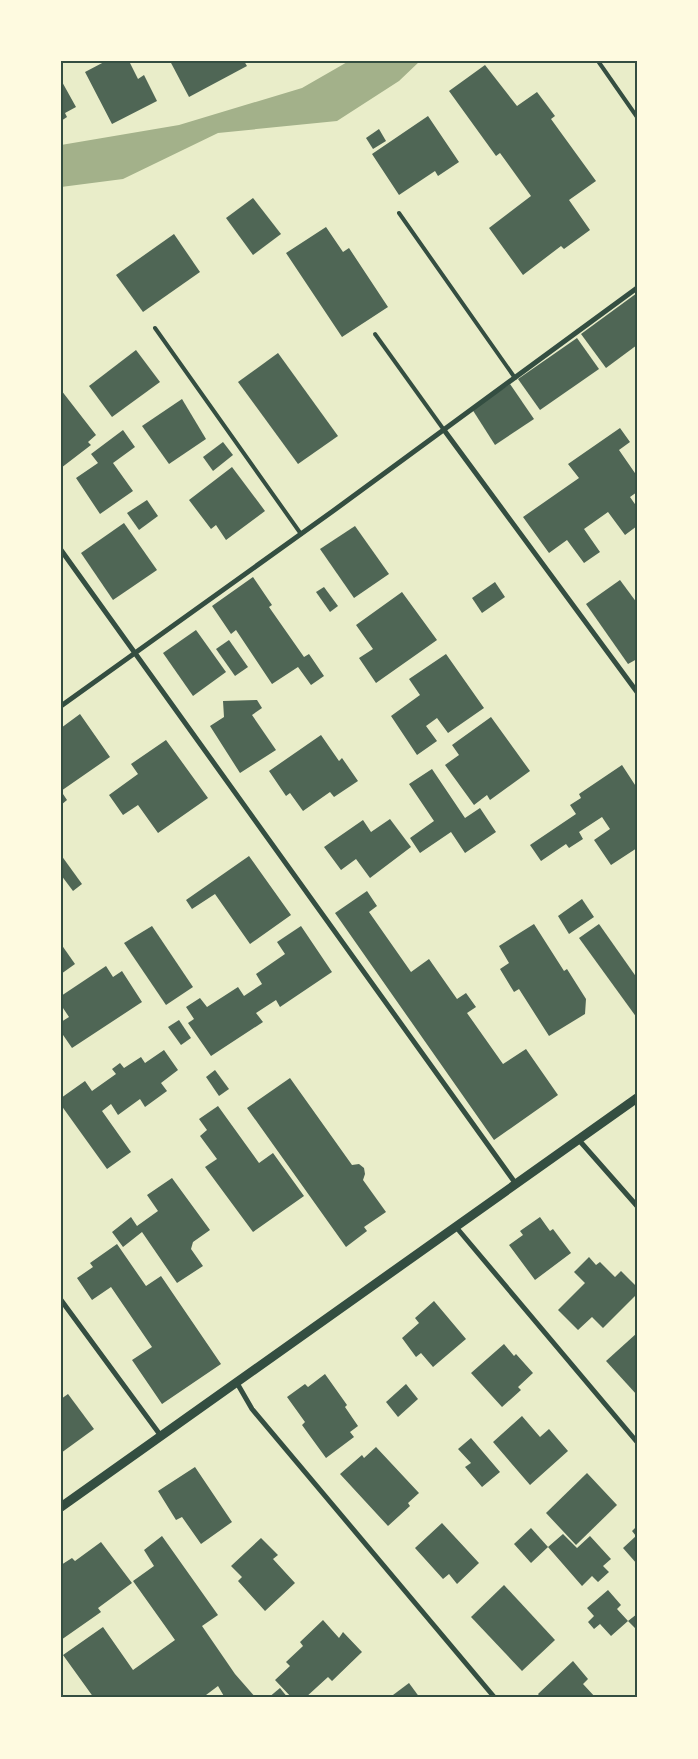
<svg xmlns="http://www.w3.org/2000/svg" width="698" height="1759" font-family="Karla,sans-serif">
	<rect width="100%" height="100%" fill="#e9edc9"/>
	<polygon fill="#a3b18a" points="349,61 420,61 399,81 337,121 218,133 123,179 61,187 61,145 179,125 302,88"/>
	<g fill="#4f6655">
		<polygon points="106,61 129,61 138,79 144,75 157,101 112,124 85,72"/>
		<polygon points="170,61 244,61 247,66 189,97"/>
		<polygon points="485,65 517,106 537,92 555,116 551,119 596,181 569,200 590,230 564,249 561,246 523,275 489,228 531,196 500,153 496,156 449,91"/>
		<polygon points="61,80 76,107 65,113 67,117 61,121"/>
		<polygon points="428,116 459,162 438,176 435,171 399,195 372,154"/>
		<polygon points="379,129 386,141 373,149 366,138"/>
		<polygon points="253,198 281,234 253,255 226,218"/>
		<polygon points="326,227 343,252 349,248 388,307 342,337 286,253"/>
		<polygon points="174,234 200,272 143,312 116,275"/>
		<polygon points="637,293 637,345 606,368 581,334"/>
		<polygon points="577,338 599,369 540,410 518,379"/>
		<polygon points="136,350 160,382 112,417 89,386"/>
		<polygon points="278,353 338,436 298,464 238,382"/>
		<polygon points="510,384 534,419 495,445 472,409"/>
		<polygon points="61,390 96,435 88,442 91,445 61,468"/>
		<polygon points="182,399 206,439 169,464 142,426"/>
		<polygon points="620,428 630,442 619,450 637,476 637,492 630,497 637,507 637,526 625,535 608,512 584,529 600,552 584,563 567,540 549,553 523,517 579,478 568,464"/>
		<polygon points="123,430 135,447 113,463 133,491 100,514 76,478 98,463 91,454"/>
		<polygon points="223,442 233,455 213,471 203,457"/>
		<polygon points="232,467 265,511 226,540 216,525 211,529 189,500"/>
		<polygon points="147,500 158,516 139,530 127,513"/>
		<polygon points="124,523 157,570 113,600 81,553"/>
		<polygon points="355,526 389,574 354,598 320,549"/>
		<polygon points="253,577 272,605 269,607 304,657 309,654 324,676 311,685 298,667 272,684 236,630 231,634 212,606"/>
		<polygon points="620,580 637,603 637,659 628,664 586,604"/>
		<polygon points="495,582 505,597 482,613 472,598"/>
		<polygon points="324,587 338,606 330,612 316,592"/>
		<polygon points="402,592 437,640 376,683 359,658 373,649 356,625"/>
		<polygon points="196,630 226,672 193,696 163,653"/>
		<polygon points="229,640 248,667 235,676 216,649"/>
		<polygon points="446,654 484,708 448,733 437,718 426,726 437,741 417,755 391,716 420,695 409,679"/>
		<polygon points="257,700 262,708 252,715 276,750 240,773 210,726 224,717 223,701"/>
		<polygon points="80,714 110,757 61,791 67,800 61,805 61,728"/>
		<polygon points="491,717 530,771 490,800 487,795 474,805 445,765 459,755 452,745"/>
		<polygon points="321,735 339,761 342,758 358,781 334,797 330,792 303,811 290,793 286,796 269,771"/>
		<polygon points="166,740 208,798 158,833 138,805 123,815 109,795 138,774 131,764"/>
		<polygon points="622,765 637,788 637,848 611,865 594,840 610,829 602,817 579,832 583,839 569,848 566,844 541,861 530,845 576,814 570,805 581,798 579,794"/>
		<polygon points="432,769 465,818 480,808 496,832 465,853 451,832 420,853 410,838 434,821 409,784"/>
		<polygon points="390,819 411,847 370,878 356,859 341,870 324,847 363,820 371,832"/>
		<polygon points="61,855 82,884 73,891 61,875"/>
		<polygon points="249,856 291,915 250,944 215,894 192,909 186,900"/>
		<polygon points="367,891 377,906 369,912 411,972 429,959 457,999 466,993 476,1007 467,1013 503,1064 526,1049 558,1095 494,1140 335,913"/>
		<polygon points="582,899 594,917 569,934 558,916"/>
		<polygon points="534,924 564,971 567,969 586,999 585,1014 549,1036 519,989 514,992 500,969 509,963 499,946"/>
		<polygon points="599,924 637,978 637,1018 579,938"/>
		<polygon points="152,926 193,987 166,1005 124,943"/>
		<polygon points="301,926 332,972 280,1007 276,1000 256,1013 263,1022 211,1056 188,1023 194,1019 186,1007 200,998 207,1007 238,987 244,996 262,984 256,974 285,954 277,942"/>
		<polygon points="61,944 75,964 61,974"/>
		<polygon points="106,966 113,977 122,971 142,1002 72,1048 61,1032 61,1022 69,1017 61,1005 61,996"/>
		<polygon points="179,1020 191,1038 181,1045 168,1027"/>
		<polygon points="164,1050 178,1070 161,1083 167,1091 145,1107 140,1099 118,1115 111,1104 102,1111 131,1152 107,1169 61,1105 61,1098 85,1081 92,1091 116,1074 112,1069 120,1063 124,1068 141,1057 145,1063"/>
		<polygon points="215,1070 229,1089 219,1096 206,1077"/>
		<polygon points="290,1078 352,1165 359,1164 364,1168 365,1174 363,1180 386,1212 364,1227 367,1231 346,1247 247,1108"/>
		<polygon points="218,1106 259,1163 273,1153 304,1196 253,1232 205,1167 217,1159 200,1136 207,1130 199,1119"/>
		<polygon points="172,1178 210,1230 193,1242 191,1249 203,1266 177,1283 142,1232 123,1247 112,1232 131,1217 137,1226 158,1211 147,1195"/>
		<polygon points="540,1217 550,1231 553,1229 571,1253 535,1280 509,1245 523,1235 520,1231"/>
		<polygon points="117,1244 146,1286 161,1276 221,1364 162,1404 132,1360 152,1347 111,1287 92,1300 77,1278 93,1267 90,1263"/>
		<polygon points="589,1257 596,1265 600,1262 615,1277 621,1271 637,1287 637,1294 603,1328 592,1317 578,1330 558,1310 585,1283 574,1272"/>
		<polygon points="434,1301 466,1339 433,1367 421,1353 416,1357 402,1338 419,1323 415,1318"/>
		<polygon points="637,1333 637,1395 606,1361"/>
		<polygon points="504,1344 514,1356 516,1354 533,1373 518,1387 521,1390 502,1407 471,1373"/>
		<polygon points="325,1374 347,1405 345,1407 358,1426 350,1432 354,1437 326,1458 302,1425 305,1422 287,1397 305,1384 308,1387"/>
		<polygon points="406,1384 418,1399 398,1417 386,1402"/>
		<polygon points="68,1394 94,1429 61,1453 61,1399"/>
		<polygon points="522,1416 540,1437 549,1429 568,1451 530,1485 493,1442"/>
		<polygon points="471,1438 500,1472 482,1487 465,1467 471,1463 458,1449"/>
		<polygon points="376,1447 419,1493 408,1503 410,1506 388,1526 340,1474 362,1455 364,1458"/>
		<polygon points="195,1467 232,1522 201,1544 182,1517 176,1520 158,1491"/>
		<polygon points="587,1473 617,1505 576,1545 546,1513"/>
		<polygon points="442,1523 479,1563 457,1584 449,1574 443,1579 415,1548"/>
		<polygon points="637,1526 637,1564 623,1548 636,1536 632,1531"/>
		<polygon points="531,1528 548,1547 531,1563 514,1544"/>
		<polygon points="563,1534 577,1548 590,1536 611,1559 603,1566 609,1572 598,1582 592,1576 582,1586 548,1547"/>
		<polygon points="162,1536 218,1615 202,1626 235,1674 256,1698 225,1698 218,1686 202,1698 94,1698 63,1655 103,1627 133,1670 175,1640 133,1581 154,1566 144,1550"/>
		<polygon points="261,1538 278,1555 273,1559 295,1583 265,1611 238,1581 242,1577 231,1566"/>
		<polygon points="101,1542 132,1583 98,1608 101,1612 61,1640 61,1565 72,1558 75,1561"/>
		<polygon points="504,1585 555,1640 522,1671 471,1617"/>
		<polygon points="608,1590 621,1605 617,1609 628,1621 637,1614 637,1630 628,1621 611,1636 600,1624 594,1629 588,1622 594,1616 587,1608"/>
		<polygon points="323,1620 339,1638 343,1632 362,1652 332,1681 328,1677 305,1698 292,1698 275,1680 290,1666 286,1662 303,1646 300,1642"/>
		<polygon points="573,1661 588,1679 583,1684 596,1698 541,1698 538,1694"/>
		<polygon points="409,1683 420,1698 389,1698"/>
		<polygon points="280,1688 288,1698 268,1698"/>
	</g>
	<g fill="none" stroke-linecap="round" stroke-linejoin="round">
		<g stroke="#344e41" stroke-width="4">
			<polyline points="598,61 637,117"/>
			<polyline points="399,213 515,378"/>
			<polyline points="155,328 301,534"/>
			<polyline points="375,334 444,430"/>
		</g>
		<g stroke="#344e41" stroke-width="5">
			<polyline points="444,430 637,692"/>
			<polyline points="61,550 516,1184"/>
			<polyline points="61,706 333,511 637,288"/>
			<polyline points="578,1139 637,1206"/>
			<polyline points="456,1227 637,1442"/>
			<polyline points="61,1300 161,1436"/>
			<polyline points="237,1383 252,1409 495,1698"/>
		</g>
		<polyline stroke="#344e41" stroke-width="9" points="61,1507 637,1098"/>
	</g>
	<rect width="698" height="1759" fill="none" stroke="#fefae0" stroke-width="125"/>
	<rect x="62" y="62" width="574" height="1634" fill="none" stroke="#344e41" stroke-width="2"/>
</svg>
